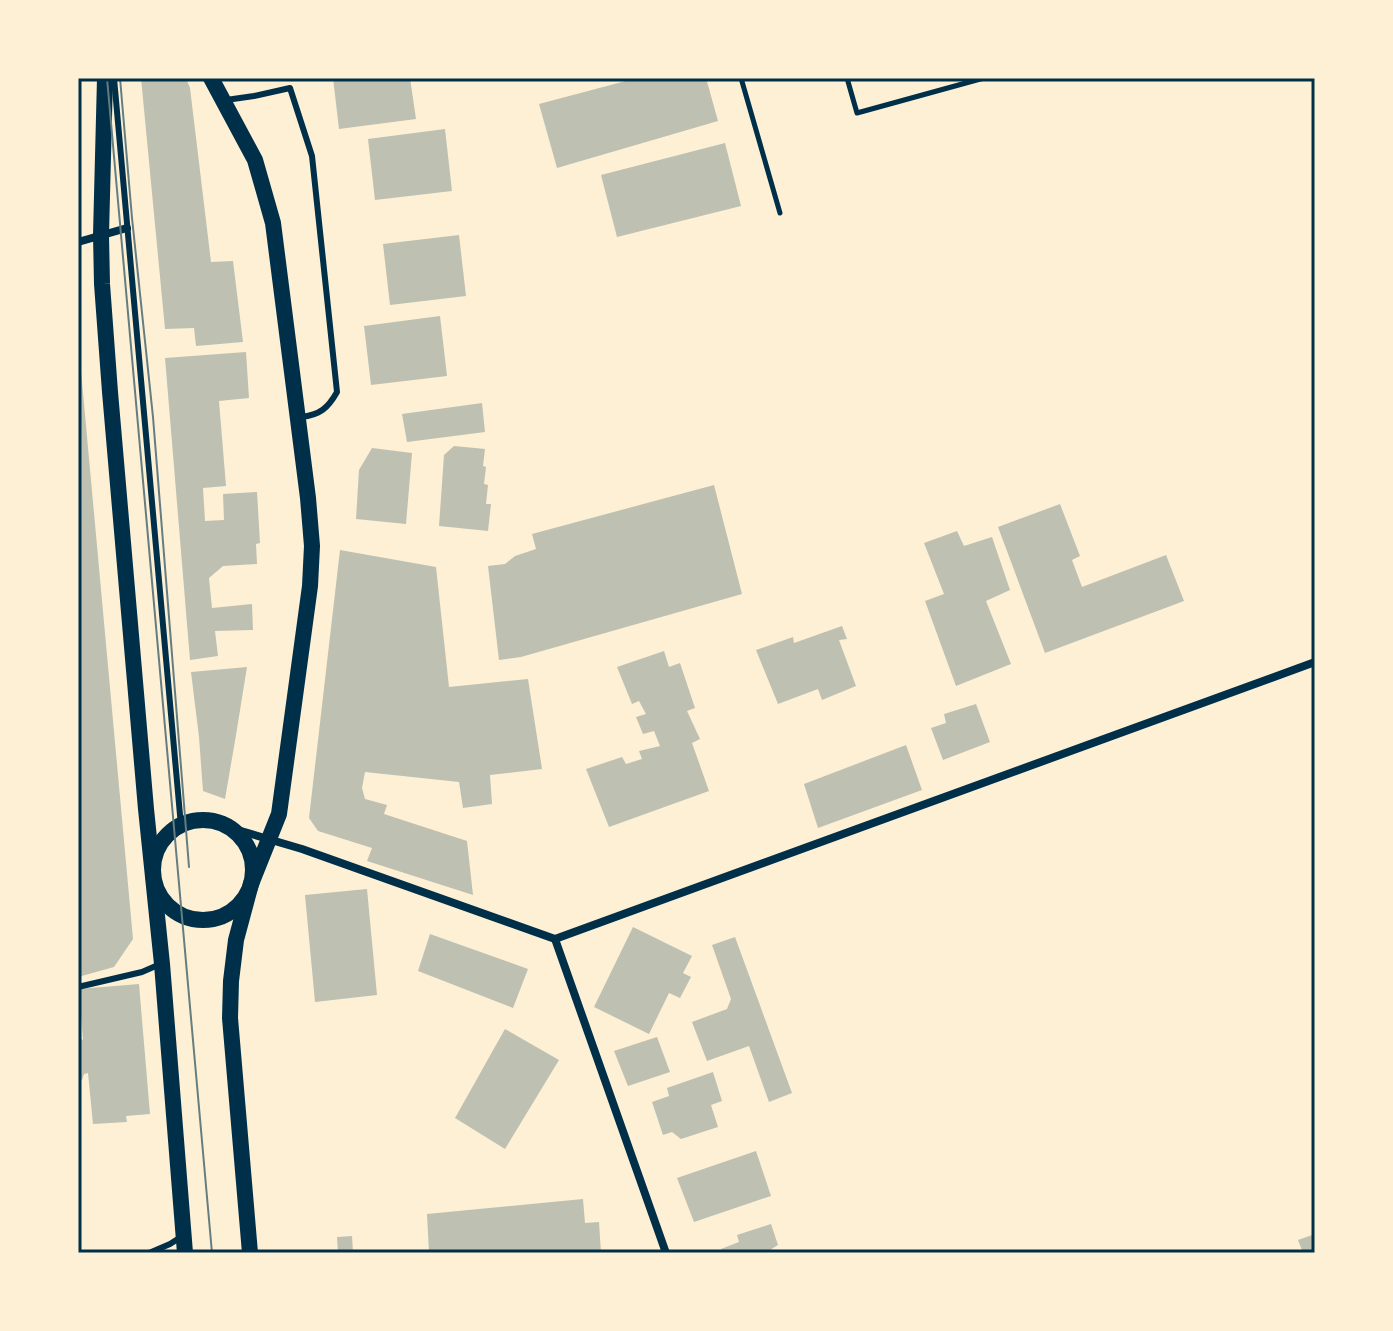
<svg xmlns="http://www.w3.org/2000/svg" width="1393" height="1331" font-family="'IBM Plex Sans',sans-serif">
	<rect width="100%" height="100%" fill="#fdf0d5"/>
	<g fill="#bec0b2">
		<polygon points="141,78 186,78 190,88 211,262 233,261 243,342 196,346 194,328 165,329"/>
		<polygon points="333,78 410,78 416,119 339,129"/>
		<polygon points="637,78 706,78 718,121 557,168 539,104"/>
		<polygon points="445,129 452,191 375,200 368,139"/>
		<polygon points="725,143 741,206 617,237 601,175"/>
		<polygon points="459,235 466,296 390,305 383,244"/>
		<polygon points="440,316 447,376 371,385 364,326"/>
		<polygon points="246,352 249,398 219,401 226,486 203,488 205,521 224,520 223,494 257,492 260,543 256,544 257,564 223,566 209,578 212,608 252,604 253,630 215,631 218,656 190,660 165,358"/>
		<polygon points="78,360 80,360 133,939 114,967 78,977 78,915 80,912 78,891 78,644 79,643"/>
		<polygon points="482,403 485,432 407,442 402,414"/>
		<polygon points="454,446 485,449 483,466 486,467 484,484 488,485 486,504 491,504 488,531 439,526 444,455"/>
		<polygon points="372,448 412,453 406,524 356,519 359,470"/>
		<polygon points="714,485 742,594 521,657 499,660 488,566 505,564 515,556 536,549 532,534"/>
		<polygon points="1060,504 1080,556 1072,560 1082,587 1166,555 1184,601 1045,653 998,527"/>
		<polygon points="957,531 964,546 992,537 1010,590 986,601 1011,664 956,686 925,601 944,594 924,543"/>
		<polygon points="340,550 436,567 449,687 528,679 542,769 490,775 492,804 463,808 459,782 365,772 362,788 365,799 387,805 384,814 467,841 473,895 367,861 372,848 318,831 309,818"/>
		<polygon points="842,626 847,639 839,640 856,686 822,700 818,689 778,704 756,650 793,637 794,643"/>
		<polygon points="664,651 669,667 680,663 695,708 687,711 700,739 692,743 709,791 609,827 586,769 622,757 626,764 642,759 639,751 660,746 654,731 643,734 636,717 646,714 639,701 632,704 617,667"/>
		<polygon points="247,667 236,735 225,799 203,791 199,737 191,672"/>
		<polygon points="976,704 990,742 943,760 931,728 946,723 944,714"/>
		<polygon points="906,745 922,790 818,828 804,784"/>
		<polygon points="367,889 377,995 315,1002 305,895"/>
		<polygon points="633,927 692,956 683,973 691,977 680,998 669,993 649,1034 594,1007"/>
		<polygon points="430,934 528,969 513,1008 418,971"/>
		<polygon points="735,937 792,1093 769,1102 749,1046 707,1061 692,1022 727,1009 731,999 712,945"/>
		<polygon points="139,984 150,1114 126,1116 127,1122 93,1124 88,1073 84,1074 82,1080 78,1080 78,1037 83,1040 79,989"/>
		<polygon points="505,1029 559,1060 505,1149 455,1118"/>
		<polygon points="657,1037 670,1072 628,1086 614,1051"/>
		<polygon points="713,1072 722,1101 711,1105 718,1127 681,1139 672,1132 663,1135 652,1102 669,1096 667,1088"/>
		<polygon points="756,1151 771,1196 694,1222 677,1178"/>
		<polygon points="583,1199 585,1223 599,1222 601,1253 429,1253 427,1214"/>
		<polygon points="771,1224 778,1245 765,1253 723,1253 721,1249 739,1242 737,1235"/>
		<polygon points="1315,1234 1315,1253 1303,1253 1298,1240"/>
		<polygon points="352,1236 353,1253 338,1253 337,1237"/>
	</g>
	<g fill="none" stroke-linecap="round" stroke-linejoin="round">
		<g stroke="#003049" stroke-width="5">
			<polyline points="741,78 780,213"/>
			<polyline points="847,78 857,113 984,78"/>
		</g>
		<g stroke="#003049" stroke-width="6">
			<polyline points="114,78 181,826"/>
			<path d="M226,100L254,96L290,88L312,156L337,392C328,408 320,415 301,417"/>
			<polyline points="78,987 142,972 158,965"/>
			<polyline points="149,1253 170,1244 181,1237"/>
		</g>
		<g stroke="#003049" stroke-width="8">
			<polyline points="78,242 127,228"/>
			<polyline points="224,826 302,849 555,939"/>
			<polyline points="555,939 1315,662"/>
			<polyline points="555,939 666,1253"/>
		</g>
		<g stroke="#003049" stroke-width="16">
			<polyline points="105,78 101,235 102,284 110,392 146,809 162,964 185,1253"/>
			<polyline points="211,78 255,160 273,223 308,498 312,546 310,586 279,814 251,884 236,940 231,981 230,1018 250,1253"/>
			<circle cx="203" cy="870" r="50"/>
		</g>
		<g stroke="#657d81" stroke-width="2">
			<polyline points="107,78 212,1253"/>
			<polyline points="120,78 132,218 153,417 189,867"/>
		</g>
	</g>
	<rect width="1393" height="1331" fill="none" stroke="#fdf0d5" stroke-width="160"/>
	<rect x="80" y="80" width="1233" height="1171" fill="none" stroke="#003049" stroke-width="3"/>
</svg>
